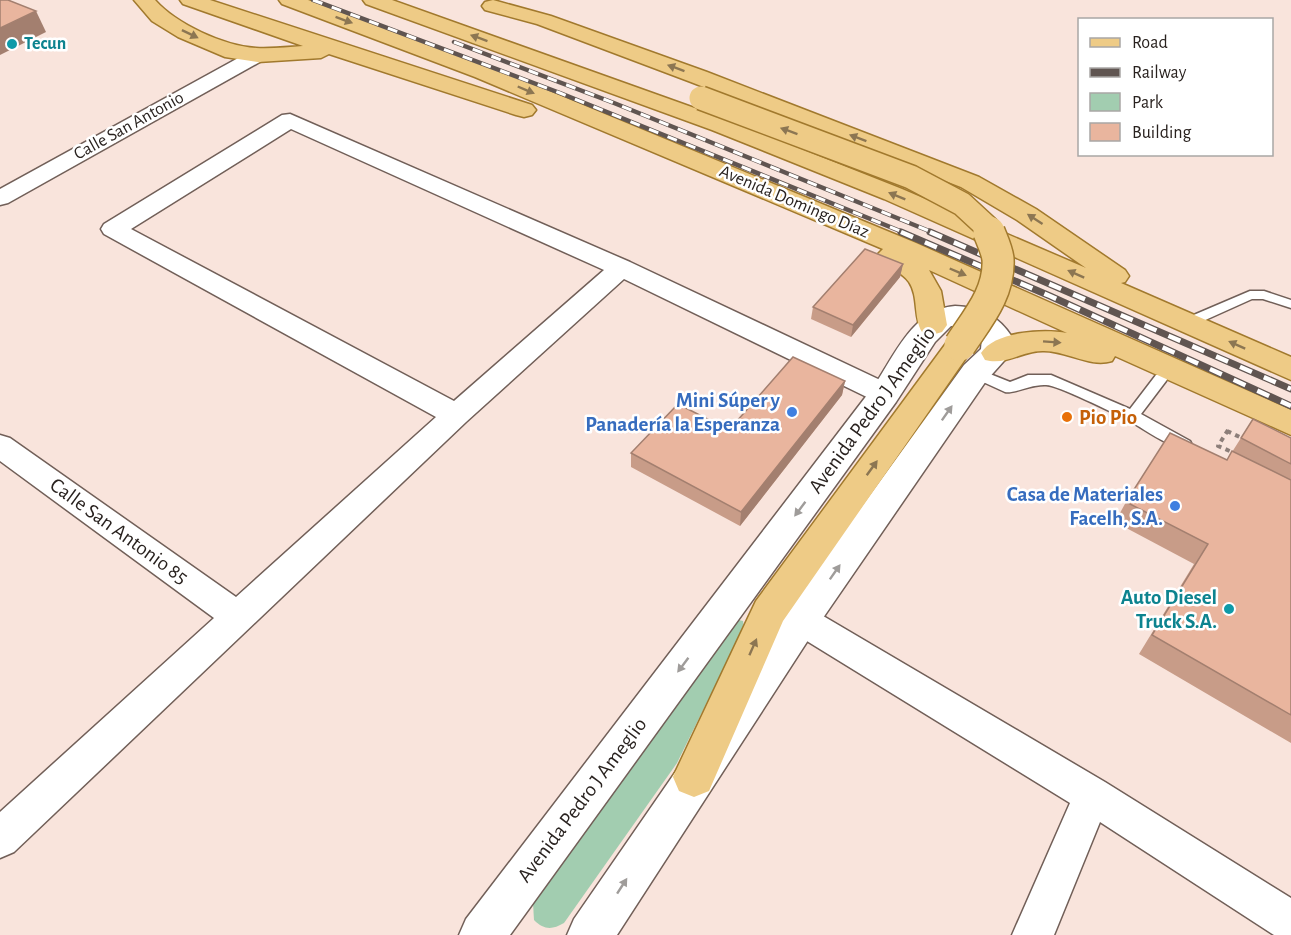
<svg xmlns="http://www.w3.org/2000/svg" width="1291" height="935" font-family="'Alegreya Sans',sans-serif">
	<rect width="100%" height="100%" fill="#f9e4dc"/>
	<path fill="#a2cdb0" d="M735,619L743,621L744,627L677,763L564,923C552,930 544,930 534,920L533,903Z"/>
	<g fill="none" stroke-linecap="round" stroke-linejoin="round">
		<defs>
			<g id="lane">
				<polygon points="1250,291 1264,291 1291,300 1291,308 1263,299 1252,299 1192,326 1182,326 1180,323 1182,320"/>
				<path d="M975,368L1010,382L1028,375H1051L1130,409L1156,375H1166L1168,378L1166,381L1141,414L1190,441L1192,445L1190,449C1177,453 1141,427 1128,420C1113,413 1058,385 1046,385C1031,384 1014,394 1005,392L970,376L968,373L970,370Z"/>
			</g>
			<g id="street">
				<polygon points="258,49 265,51 268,55 265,59 8,203 0,205 0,189 251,51"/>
				<path d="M290,114L630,262L895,387L899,394L895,401L885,404L875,401L624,279L466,422L14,852L0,858V812L214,618L0,461V435L10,438L236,597L436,417L104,234L101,229L104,224L282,115ZM291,129L604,270L454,401L131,229Z"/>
				<polygon points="801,605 813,610 1105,782 1291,898 1291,935 1274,935 1100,822 1054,935 1012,935 1070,803 789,630 784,620 789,610"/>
			</g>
			<path id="secondary" d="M955,306C980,307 999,316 1012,337L1011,353L986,381L814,631L617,935H567L574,919L788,609L964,365L981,349L982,338L967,327L951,326L935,342L896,402L510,935H459L466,919L874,386C895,355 913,309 955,306Z"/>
			<g id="primary">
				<path d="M134,0H155C176,24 224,46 256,48C271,49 288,47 303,46L183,4L180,0H210L532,105L536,110L532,115L524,117L516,115L329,54L321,58L258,62L225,57L178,37L152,21Z"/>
				<path d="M279,0H308L491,67L916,243L1291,410V435L1115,356L1112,361C1090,368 1067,351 1044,351C1023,350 1006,366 985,360L981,353C994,331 1044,329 1067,333L929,270L941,291L947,325L942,332L932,335L922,332C913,317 919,297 909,282C901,270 884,268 876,256L883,249L475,77L282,4Z"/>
				<polygon points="363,0 392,0 728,120 902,189 1086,268 1017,220 961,187 691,82 537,24 485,10 482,6 485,2 493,0 551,16 707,72 979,177 1036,209 1125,270 1129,276 1125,282 1121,283 1291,357 1291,380 884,199 712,130 366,4"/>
				<polygon points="960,335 970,338 975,345 783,621 709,791 694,797 679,791 673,777 756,601 950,338"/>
			</g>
		</defs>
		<use href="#lane" stroke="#715f58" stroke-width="3"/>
		<use href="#street" stroke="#715f58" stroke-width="3"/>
		<use href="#secondary" stroke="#715f58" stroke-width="3"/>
		<use href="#primary" stroke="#a1792d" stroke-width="3"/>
		<g stroke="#8c7e79" stroke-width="4" stroke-dasharray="4.5 4.5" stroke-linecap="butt">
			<polyline points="1228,430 1218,446 1232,452"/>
			<polyline points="1227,431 1246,440"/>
		</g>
		<use href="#lane" fill="#fff" fill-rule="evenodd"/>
		<use href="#street" fill="#fff" fill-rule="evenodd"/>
		<use href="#secondary" fill="#fff" fill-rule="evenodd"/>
		<use href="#primary" fill="#eecb86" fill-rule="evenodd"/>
		<defs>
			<g id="rail-far1">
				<polyline points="313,0 560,93 905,233"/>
				<polyline points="454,42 614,103 934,233"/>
			</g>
			<g id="rail">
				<polyline points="901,232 1050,296 1291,406"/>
				<polyline points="930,232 1291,389"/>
			</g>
		</defs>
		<use href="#rail-far1" stroke="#605551" stroke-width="4.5"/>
		<use href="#rail" stroke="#605551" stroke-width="7"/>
		<use href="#rail-far1" stroke="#fff" stroke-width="3" stroke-dasharray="10" stroke-linecap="butt"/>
		<use href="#rail" stroke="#fff" stroke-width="4.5" stroke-dasharray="13" stroke-linecap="butt"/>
		<defs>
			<polyline id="primary-bridge-far1" points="701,98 911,177 962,204 988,228 990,233"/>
			<path id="primary-bridge" d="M960,345C977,319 1000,293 998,259C997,250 992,240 989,232"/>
		</defs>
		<use href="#primary-bridge-far1" stroke="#a1792d" stroke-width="26" stroke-linecap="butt"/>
		<use href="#primary-bridge" stroke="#a1792d" stroke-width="34" stroke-linecap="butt"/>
		<use href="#primary-bridge-far1" stroke="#eecb86" stroke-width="23"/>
		<use href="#primary-bridge" stroke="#eecb86" stroke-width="31"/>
	</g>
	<g fill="#c89c88">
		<polygon points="903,264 900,277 851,337 811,319 813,307"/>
		<polygon points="845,381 842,395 740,526 631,467 631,453 729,430"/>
		<polygon points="1253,419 1291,438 1291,743 1139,654 1194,564 1115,522 1126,502 1227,460"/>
	</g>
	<g fill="#a37f6f">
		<polygon points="36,11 46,32 0,55 0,28"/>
		<polygon points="903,264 900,277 851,337 853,325"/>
		<polygon points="845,381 842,395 740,526 741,512"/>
	</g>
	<g fill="#e9b59e" stroke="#a37f6f" stroke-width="1.5">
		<polygon points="0,0 8,0 36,11 0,28"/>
		<polygon points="865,249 903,264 853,325 813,307"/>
		<polygon points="793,357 845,381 741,512 631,453 678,404 729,430"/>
		<polygon points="1253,419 1291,438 1291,464 1241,438"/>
		<polygon points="1170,433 1227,460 1232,451 1291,480 1291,715 1152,635 1208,544 1126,502"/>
	</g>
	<defs><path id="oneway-solid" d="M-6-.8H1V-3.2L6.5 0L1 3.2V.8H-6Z" transform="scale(1.5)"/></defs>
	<g fill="#8c7652">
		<use href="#oneway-solid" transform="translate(344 20) rotate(20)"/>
		<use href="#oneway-solid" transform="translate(190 34) rotate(26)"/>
		<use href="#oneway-solid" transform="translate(479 38) rotate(-160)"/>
		<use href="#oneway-solid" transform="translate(676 68) rotate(-160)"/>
		<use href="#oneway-solid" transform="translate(526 90) rotate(23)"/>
		<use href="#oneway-solid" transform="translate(789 131) rotate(-160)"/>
		<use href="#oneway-solid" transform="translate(858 138) rotate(-159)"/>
		<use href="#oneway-solid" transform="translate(897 196) rotate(-158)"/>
		<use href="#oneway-solid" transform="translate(1035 219) rotate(-147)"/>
		<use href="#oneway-solid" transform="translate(958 272) rotate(23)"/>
		<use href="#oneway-solid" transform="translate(1076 274) rotate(-156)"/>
		<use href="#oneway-solid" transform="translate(1052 342) rotate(4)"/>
		<use href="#oneway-solid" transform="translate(1237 345) rotate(-156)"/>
		<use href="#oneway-solid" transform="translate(872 468) rotate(-54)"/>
		<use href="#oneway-solid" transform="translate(753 647) rotate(-66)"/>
	</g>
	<g fill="#9f9c9a">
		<use href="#oneway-solid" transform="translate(947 413) rotate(-55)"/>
		<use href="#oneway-solid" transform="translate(800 509) rotate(127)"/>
		<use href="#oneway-solid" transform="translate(835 572) rotate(-55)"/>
		<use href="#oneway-solid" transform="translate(683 665) rotate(127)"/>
		<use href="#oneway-solid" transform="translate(622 886) rotate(-57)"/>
	</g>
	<g fill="#0f9aa8" stroke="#fff" stroke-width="2">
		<circle cx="12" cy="44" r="6"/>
		<circle cx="1229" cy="609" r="6"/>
	</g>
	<g fill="#3f7fe0" stroke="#fff" stroke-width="2">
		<circle cx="792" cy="412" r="6"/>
		<circle cx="1175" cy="506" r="6"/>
	</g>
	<circle fill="#e8710a" stroke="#fff" stroke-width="2" cx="1067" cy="417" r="6"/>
	<g text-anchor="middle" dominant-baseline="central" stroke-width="5" stroke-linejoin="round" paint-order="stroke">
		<g font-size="18" font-weight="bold" fill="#0d838f" stroke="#fff" text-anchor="start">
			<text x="24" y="44">Tecun</text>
		</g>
		<g font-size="18" fill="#29221f" stroke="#fff">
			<text transform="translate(129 126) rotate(-29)">Calle San Antonio</text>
			<text transform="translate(794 202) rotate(23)">Avenida Domingo Díaz</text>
		</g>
		<g font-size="21" font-weight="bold" fill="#366cbe" stroke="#fff" text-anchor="end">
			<text x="780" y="400">Mini Súper y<tspan x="780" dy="24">Panadería la Esperanza</tspan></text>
			<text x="1163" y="494">Casa de Materiales<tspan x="1163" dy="24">Facelh, S.A.</tspan></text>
		</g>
		<g font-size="21" fill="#29221f" stroke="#fff">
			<text transform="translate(872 410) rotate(-54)">Avenida Pedro J Ameglio</text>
			<text transform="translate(119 531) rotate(36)">Calle San Antonio 85</text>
			<text transform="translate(582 800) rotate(-53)">Avenida Pedro J Ameglio</text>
		</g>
		<g font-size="21" font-weight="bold" fill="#c56008" stroke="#fff" text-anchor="start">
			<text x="1079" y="417">Pio Pio</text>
		</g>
		<g font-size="21" font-weight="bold" fill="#0d838f" stroke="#fff" text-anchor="end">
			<text x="1217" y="597">Auto Diesel<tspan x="1217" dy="24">Truck S.A.</tspan></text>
		</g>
	</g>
	<rect x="1078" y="18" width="195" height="138" fill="#ffffff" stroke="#a9a7a5" stroke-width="1.5"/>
	<rect x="1090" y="38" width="30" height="9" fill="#eecb86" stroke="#a9a7a5" stroke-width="1.5"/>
	<text x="1132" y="48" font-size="18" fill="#29221f">Road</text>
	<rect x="1090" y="68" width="30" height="9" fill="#605551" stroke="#a9a7a5" stroke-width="1.5"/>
	<text x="1132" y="78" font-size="18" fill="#29221f">Railway</text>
	<rect x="1090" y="93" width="30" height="18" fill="#a2cdb0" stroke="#a9a7a5" stroke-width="1.5"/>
	<text x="1132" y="108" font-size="18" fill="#29221f">Park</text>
	<rect x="1090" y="123" width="30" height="18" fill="#e9b59e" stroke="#a9a7a5" stroke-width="1.5"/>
	<text x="1132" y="138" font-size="18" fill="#29221f">Building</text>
</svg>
